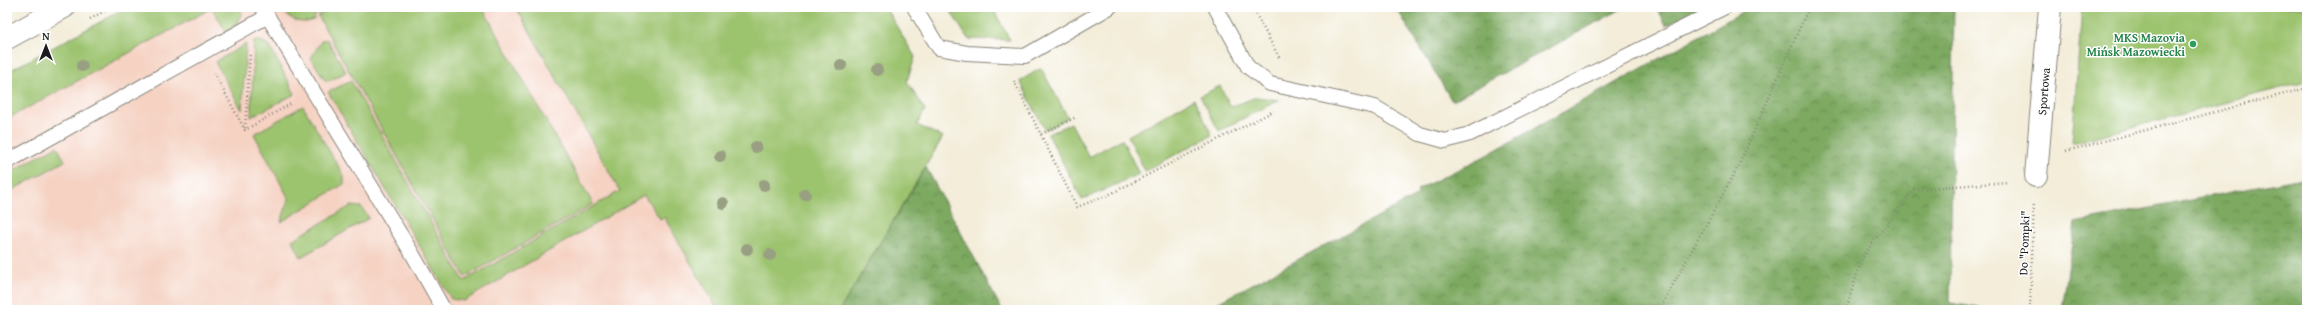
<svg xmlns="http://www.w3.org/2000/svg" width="2314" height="317" font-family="'Gentium Book Plus',serif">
	<defs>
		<pattern id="forest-crowns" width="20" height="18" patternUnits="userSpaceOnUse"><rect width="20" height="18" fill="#7da961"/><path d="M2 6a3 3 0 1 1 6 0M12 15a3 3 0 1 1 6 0" fill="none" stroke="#66894f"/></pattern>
	</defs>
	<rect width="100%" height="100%" fill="#fff"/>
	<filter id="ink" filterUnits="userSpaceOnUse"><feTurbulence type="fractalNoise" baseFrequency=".025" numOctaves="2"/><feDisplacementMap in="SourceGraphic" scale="8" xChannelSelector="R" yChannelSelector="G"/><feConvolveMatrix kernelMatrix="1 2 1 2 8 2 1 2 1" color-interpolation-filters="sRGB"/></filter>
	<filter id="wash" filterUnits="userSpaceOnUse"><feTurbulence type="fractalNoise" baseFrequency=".012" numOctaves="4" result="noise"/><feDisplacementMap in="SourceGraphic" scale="16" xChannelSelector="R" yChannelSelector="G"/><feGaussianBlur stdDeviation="0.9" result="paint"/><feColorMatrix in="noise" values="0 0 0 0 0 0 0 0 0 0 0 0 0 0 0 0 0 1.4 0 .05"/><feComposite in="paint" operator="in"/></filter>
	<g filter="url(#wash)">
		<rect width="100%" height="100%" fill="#f3edd9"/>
		<polygon fill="#f5d2c2" points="179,7 885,7 915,57 907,81 925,110 917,125 943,137 840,310 7,310 7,100"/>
		<g fill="#9cc36e" stroke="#5c7045">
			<polygon points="128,7 239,7 242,13 237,25 226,32 212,8 7,119 7,72"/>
			<path d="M279,7H330L314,16L315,19C301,27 288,18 279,7Z"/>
			<polygon points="334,7 482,7 593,204 465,277 318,16"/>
			<polygon points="516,7 885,7 915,57 907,81 925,110 917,125 943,137 840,310 718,310 664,217 660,219 644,195 464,301 451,299 328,92 351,81 464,281 620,191"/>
			<polygon points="948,7 970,7 973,11 981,7 992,7 1010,40 968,39"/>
			<polygon points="2082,7 2307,7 2307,81 2072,143"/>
			<polygon points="327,39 346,72 329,81 325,80 311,58 322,40"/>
			<polygon points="254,41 261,41 269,45 295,94 251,117"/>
			<polygon points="246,44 242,110 215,62"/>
			<polygon points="1041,68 1068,118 1045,130 1020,81"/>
			<polygon points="1220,86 1231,107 1256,97 1279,100 1219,131 1200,96"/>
			<polygon points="1194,99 1212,135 1145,171 1128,136"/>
			<polygon points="303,106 344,176 344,184 281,222 289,199 254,134"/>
			<polygon points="1071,123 1089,157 1122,139 1139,174 1082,200 1048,134"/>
			<polygon points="57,146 65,161 7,193 7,174"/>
			<polygon points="351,206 361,207 369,218 301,257 292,240"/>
		</g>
		<g fill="url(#forest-crowns)" stroke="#4c623e">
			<polygon points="1396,7 1625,7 1452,101"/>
			<polygon points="1657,7 1702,7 1666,25"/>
			<polygon points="1751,7 1954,7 1950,303 1989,310 1204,310 1418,195 1417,190 1483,157"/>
			<polygon points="926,167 1002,310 840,310"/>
			<polygon points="2307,177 2307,310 2062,310 2075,223"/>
		</g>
	</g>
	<g filter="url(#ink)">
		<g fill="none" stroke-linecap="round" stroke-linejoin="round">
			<defs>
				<g id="service">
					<polyline points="262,7 413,255 444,310"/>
					<polyline points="914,7 939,48 967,53 1025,56 1110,7"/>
					<polyline points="1215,7 1248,67 1270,84 1375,107 1420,134 1445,141 1470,134 1725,7"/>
					<polyline points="7,162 268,16"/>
				</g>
				<g id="minor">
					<path id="s1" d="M2036,176L2050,7"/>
				</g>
				<polyline id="tertiary" points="7,38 64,7"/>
			</defs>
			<use href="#service" stroke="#88847a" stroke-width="16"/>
			<use href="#minor" stroke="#88847a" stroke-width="24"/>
			<use href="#tertiary" stroke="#88847a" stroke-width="24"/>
			<g stroke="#88847a" stroke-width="2.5" stroke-dasharray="1 3" stroke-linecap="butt">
				<polyline points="1252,7 1280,59"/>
				<polyline points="90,19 112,7"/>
				<polyline points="214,73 245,130 292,103"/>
				<polyline points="1014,81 1077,207 1106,196 1274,111"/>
				<polyline points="245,128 250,54"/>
				<polyline points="1041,134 1076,117"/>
				<polyline points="2066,151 2307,88"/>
				<polyline points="1659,310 1739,165 1809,7"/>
				<polyline points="1846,310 1862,257 1914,189 2008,182"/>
				<polyline points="2030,310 2034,203"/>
			</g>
			<use href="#service" stroke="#fff" stroke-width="14"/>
			<use href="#minor" stroke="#fff" stroke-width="22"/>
			<use href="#tertiary" stroke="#fff" stroke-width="22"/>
		</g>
		<g fill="#999f83">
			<circle cx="841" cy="65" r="6"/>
			<circle cx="82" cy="66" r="6"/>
			<circle cx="877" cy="70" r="6"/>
			<circle cx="756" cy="147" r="6"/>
			<circle cx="720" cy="156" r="6"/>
			<circle cx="764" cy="185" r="6"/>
			<circle cx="805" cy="194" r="6"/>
			<circle cx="723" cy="203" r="6"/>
			<circle cx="747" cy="249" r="6"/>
			<circle cx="770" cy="255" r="6"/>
		</g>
	</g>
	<circle fill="#2e9e5b" stroke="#fff" stroke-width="1.5" cx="2193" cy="44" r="4"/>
	<g text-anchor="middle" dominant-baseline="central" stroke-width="3" stroke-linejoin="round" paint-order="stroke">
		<g font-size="12" font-weight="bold" fill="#27864d" stroke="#fff" text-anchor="end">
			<text x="2185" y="37">MKS Mazovia<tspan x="2185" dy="14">Mińsk Mazowiecki</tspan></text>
		</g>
		<g font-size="12" fill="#1c1c1c" stroke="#fff">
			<text stroke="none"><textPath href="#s1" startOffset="85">Sportowa</textPath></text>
			<text transform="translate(2024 243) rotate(-88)">Do "Pompki"</text>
		</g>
	</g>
	<rect width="2314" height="317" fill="none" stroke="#fff" stroke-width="24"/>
	<g transform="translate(46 46)" stroke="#ffffff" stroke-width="3" paint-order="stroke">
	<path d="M0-3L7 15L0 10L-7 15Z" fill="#1c1c1c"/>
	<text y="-6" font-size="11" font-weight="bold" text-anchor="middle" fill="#1c1c1c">N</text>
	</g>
</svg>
